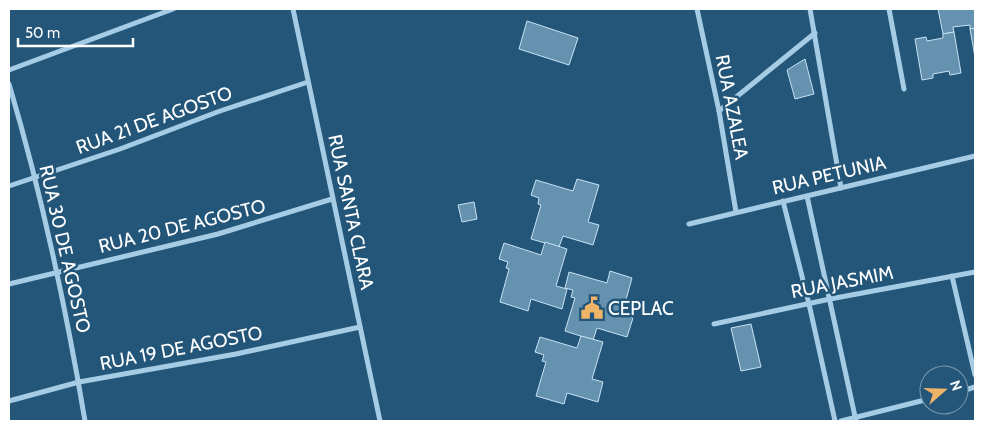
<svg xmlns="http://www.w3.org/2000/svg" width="984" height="430" font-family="Cabin,sans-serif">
	<rect width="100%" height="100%" fill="#235679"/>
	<g fill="#6492af" stroke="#c8e3f4">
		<polygon points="938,9 975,9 975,28 970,29 970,25 953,27 954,32 943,34"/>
		<polygon points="527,21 578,38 569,65 519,49"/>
		<polygon points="975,28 975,57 970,29"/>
		<polygon points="954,32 961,73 950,75 949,71 933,74 933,78 922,80 915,39 926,37 927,41 943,38 943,34"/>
		<polygon points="805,59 814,94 795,99 787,70"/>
		<polygon points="577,179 599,185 588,222 599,225 593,245 563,236 559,247 531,239 541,205 538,204 539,198 531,195 536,180 573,191"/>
		<polygon points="474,202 477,219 462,222 458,205"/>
		<polygon points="545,242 567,249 556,286 567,289 562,309 531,299 528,311 500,302 509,269 506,268 508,262 499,259 504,243 541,255"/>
		<polygon points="610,271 632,278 622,314 633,318 627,337 597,328 593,340 565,331 575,298 571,297 573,290 565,288 569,272 607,283"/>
		<polygon points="751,324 761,367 741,371 731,328"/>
		<polygon points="581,336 603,342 592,379 603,382 598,402 567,393 564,404 536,396 546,362 542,361 544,355 535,352 540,337 577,348"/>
	</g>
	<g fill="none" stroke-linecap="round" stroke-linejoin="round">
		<g stroke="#a5cce4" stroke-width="5">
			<polyline points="293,9 380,421"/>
			<polyline points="697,9 719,111 736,212"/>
			<polyline points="810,9 841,188"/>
			<polyline points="889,9 904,89"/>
			<polyline points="9,70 173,9"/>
			<path d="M9,84C42,195 66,308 85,421"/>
			<polyline points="719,111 815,33"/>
			<polyline points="9,186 120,149 220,111 308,82"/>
			<polyline points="807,196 856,421"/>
			<polyline points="783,201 809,304 835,421"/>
			<polyline points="689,224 975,156"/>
			<polyline points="952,276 975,375"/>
			<polyline points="9,284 218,234 332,199"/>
			<polyline points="714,324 830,299 975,272"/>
			<polyline points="959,392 975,387"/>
			<polyline points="9,401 79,382 236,354 360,327"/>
			<polyline points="841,421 929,399"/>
		</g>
	</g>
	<defs>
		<symbol id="civic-bare" viewBox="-9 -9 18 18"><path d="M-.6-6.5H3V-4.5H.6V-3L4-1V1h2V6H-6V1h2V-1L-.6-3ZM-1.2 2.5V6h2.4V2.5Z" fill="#efb368" stroke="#235679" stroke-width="2.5" paint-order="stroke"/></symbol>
	</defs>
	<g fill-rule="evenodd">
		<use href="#civic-bare" x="576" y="292" width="32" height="32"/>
	</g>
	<g text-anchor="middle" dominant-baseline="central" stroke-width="5" stroke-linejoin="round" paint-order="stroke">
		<g font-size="19" fill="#fff" stroke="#235679">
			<text transform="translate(732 107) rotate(79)">RUA AZALEA</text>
			<text transform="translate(154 120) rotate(-20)">RUA 21 DE AGOSTO</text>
			<text transform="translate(829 175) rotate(-13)">RUA PETUNIA</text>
			<text transform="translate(351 212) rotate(78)">RUA SANTA CLARA</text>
			<text transform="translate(182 226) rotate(-14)">RUA 20 DE AGOSTO</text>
			<text transform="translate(65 249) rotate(77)">RUA 30 DE AGOSTO</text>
			<text transform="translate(842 282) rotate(-11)">RUA JASMIM</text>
			<text transform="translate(181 348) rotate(-11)">RUA 19 DE AGOSTO</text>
		</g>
		<g font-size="19" fill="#fff" stroke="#235679" text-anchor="start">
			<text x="608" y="308">CEPLAC</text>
		</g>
	</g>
	<rect width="984" height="430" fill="none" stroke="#ffffff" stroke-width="20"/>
	<g transform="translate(944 390) rotate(70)"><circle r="24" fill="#235679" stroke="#7b9aaf"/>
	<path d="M0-4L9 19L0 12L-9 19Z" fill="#efb368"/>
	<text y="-8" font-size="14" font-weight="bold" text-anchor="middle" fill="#ffffff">N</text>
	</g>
	<path d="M18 38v8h115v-8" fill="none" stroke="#ffffff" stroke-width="2.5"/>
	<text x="25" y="38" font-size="15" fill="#ffffff" stroke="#235679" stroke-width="4" paint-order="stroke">50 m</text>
</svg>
